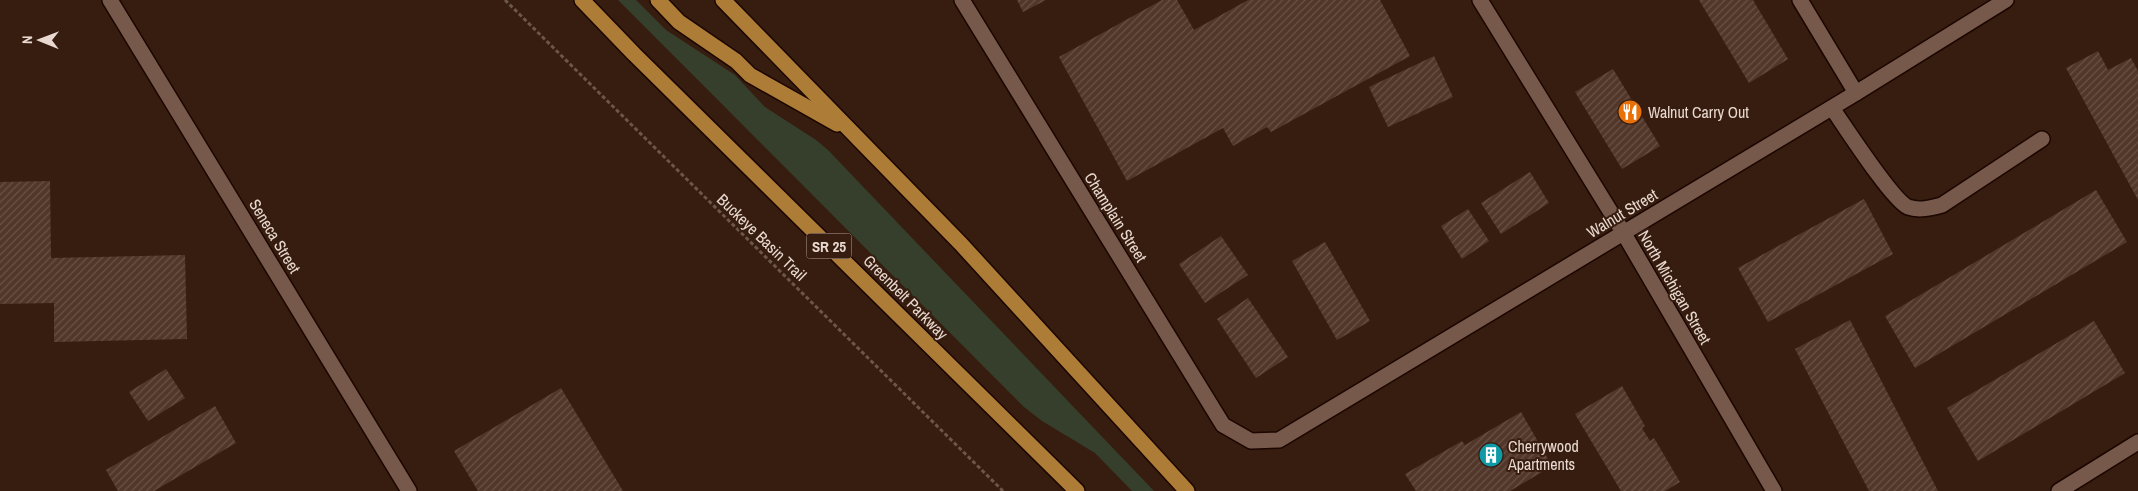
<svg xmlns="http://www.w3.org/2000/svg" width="2138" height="491" font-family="'Archivo Narrow',sans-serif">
	<defs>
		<pattern id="building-hatch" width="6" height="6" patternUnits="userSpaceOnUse" patternTransform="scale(1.25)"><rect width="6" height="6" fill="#513629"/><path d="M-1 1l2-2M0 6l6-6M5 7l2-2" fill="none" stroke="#6a5247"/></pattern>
	</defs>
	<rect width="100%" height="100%" fill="#361d10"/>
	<polygon fill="#353f2c" points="618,0 636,0 666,30 735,75 765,107 816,140 828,150 1154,491 1132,491 1095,453 1042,421 1024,407"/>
	<g fill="url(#building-hatch)">
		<polygon points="1017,0 1046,0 1023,12"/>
		<polygon points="1162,0 1177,0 1194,30 1248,0 1380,0 1410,56 1271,132 1267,127 1233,146 1223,128 1127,181 1059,57"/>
		<polygon points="1699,0 1753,0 1788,59 1749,83"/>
		<polygon points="2098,51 2108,70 2131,58 2138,71 2138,200 2066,68"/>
		<polygon points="1434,56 1453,97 1388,127 1369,87"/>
		<polygon points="1613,69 1660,146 1622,169 1575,92"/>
		<polygon points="1530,172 1549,203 1501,234 1481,203"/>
		<polygon points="50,181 51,258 185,255 187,339 54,342 54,303 0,304 0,182"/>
		<polygon points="2096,190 2127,242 1915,368 1885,316"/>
		<polygon points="1864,199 1893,254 1768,322 1738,268"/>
		<polygon points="1468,209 1489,241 1462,259 1441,226"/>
		<polygon points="1221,236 1248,275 1205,303 1179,264"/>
		<polygon points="1325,242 1370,321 1337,340 1292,261"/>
		<polygon points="1248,298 1288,357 1256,378 1217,319"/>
		<polygon points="1850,320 1938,491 1869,491 1795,349"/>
		<polygon points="2094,321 2125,373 1978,461 1947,408"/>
		<polygon points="166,369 185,398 148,421 129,392"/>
		<polygon points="1622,386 1645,426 1642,428 1650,441 1654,438 1680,482 1665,491 1621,491 1575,414"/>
		<polygon points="561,388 623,491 478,491 454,451"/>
		<polygon points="215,406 236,443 154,491 118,491 106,470"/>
		<polygon points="1521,412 1552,466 1510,491 1416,491 1405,474 1462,441 1465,445"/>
	</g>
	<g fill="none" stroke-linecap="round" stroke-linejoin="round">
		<defs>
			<g id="minor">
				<polyline points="110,0 409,491"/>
				<polyline points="962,0 1223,425 1251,441 1279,440 1856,93 2006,0"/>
				<polyline points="1480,0 1623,232 1774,491"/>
				<polyline points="1800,0 1856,93"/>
				<path d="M1832,108C1844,125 1892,200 1908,207C1919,211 1931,208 1942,205L2042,139"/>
				<polyline points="2059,491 2138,442"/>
			</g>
			<g id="major">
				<polyline points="582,0 634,54 1077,491"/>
				<polyline points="658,0 679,22 736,61 750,75 837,124"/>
				<polyline points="723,0 961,244 1187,491"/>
			</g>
		</defs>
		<use href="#minor" stroke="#1c0600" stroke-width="18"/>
		<use href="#major" stroke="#1c0600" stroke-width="18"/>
		<polyline stroke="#6c5549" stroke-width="3" stroke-dasharray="4 2.5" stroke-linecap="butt" points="505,0 1003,491"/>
		<use href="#minor" stroke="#76594b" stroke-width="15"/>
		<use href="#major" stroke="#ad7c37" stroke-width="15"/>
	</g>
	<defs>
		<symbol id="restaurant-disc" viewBox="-11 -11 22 22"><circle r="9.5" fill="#e8710a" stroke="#361d10"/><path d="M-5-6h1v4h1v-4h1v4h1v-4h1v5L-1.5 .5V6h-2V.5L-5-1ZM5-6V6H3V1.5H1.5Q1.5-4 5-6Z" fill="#fff"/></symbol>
		<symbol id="building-disc" viewBox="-11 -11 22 22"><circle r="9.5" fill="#0f9aa8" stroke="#361d10"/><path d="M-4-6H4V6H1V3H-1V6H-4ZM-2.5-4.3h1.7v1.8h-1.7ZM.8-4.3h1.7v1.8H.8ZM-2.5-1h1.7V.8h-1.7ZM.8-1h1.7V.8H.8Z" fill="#fff"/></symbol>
	</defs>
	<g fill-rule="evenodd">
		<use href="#restaurant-disc" x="1616" y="98" width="28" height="28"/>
		<use href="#building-disc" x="1477" y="441" width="28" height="28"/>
	</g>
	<g text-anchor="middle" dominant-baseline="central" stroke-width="4" stroke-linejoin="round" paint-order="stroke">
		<rect fill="#361d10" stroke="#b3a096" stroke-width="1" x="806.5" y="233.5" width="45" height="25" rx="4"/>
		<g font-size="15" font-weight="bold" fill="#e9d8cf">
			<text x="829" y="246">SR 25</text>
		</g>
		<g font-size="16" fill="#e9d8cf" stroke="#361d10" text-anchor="start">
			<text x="1648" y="112">Walnut Carry Out</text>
			<text x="1508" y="446">Cherrywood<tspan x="1508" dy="18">Apartments</tspan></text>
		</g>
		<g font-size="16" fill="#e9d8cf" stroke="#361d10">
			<text transform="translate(1622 213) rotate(-31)">Walnut Street</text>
			<text transform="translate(1116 217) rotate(58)">Champlain Street</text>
			<text transform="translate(275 236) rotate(59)">Seneca Street</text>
			<text transform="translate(762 237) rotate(44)">Buckeye Basin Trail</text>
			<text transform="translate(1675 287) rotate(60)">North Michigan Street</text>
			<text transform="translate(906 297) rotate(45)">Greenbelt Parkway</text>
		</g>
	</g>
	<g transform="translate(40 40) rotate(271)" stroke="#361d10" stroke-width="4" paint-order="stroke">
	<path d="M0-4L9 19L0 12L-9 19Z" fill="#e9d8cf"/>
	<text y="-8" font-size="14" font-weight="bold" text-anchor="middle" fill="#e9d8cf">N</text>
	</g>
</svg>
